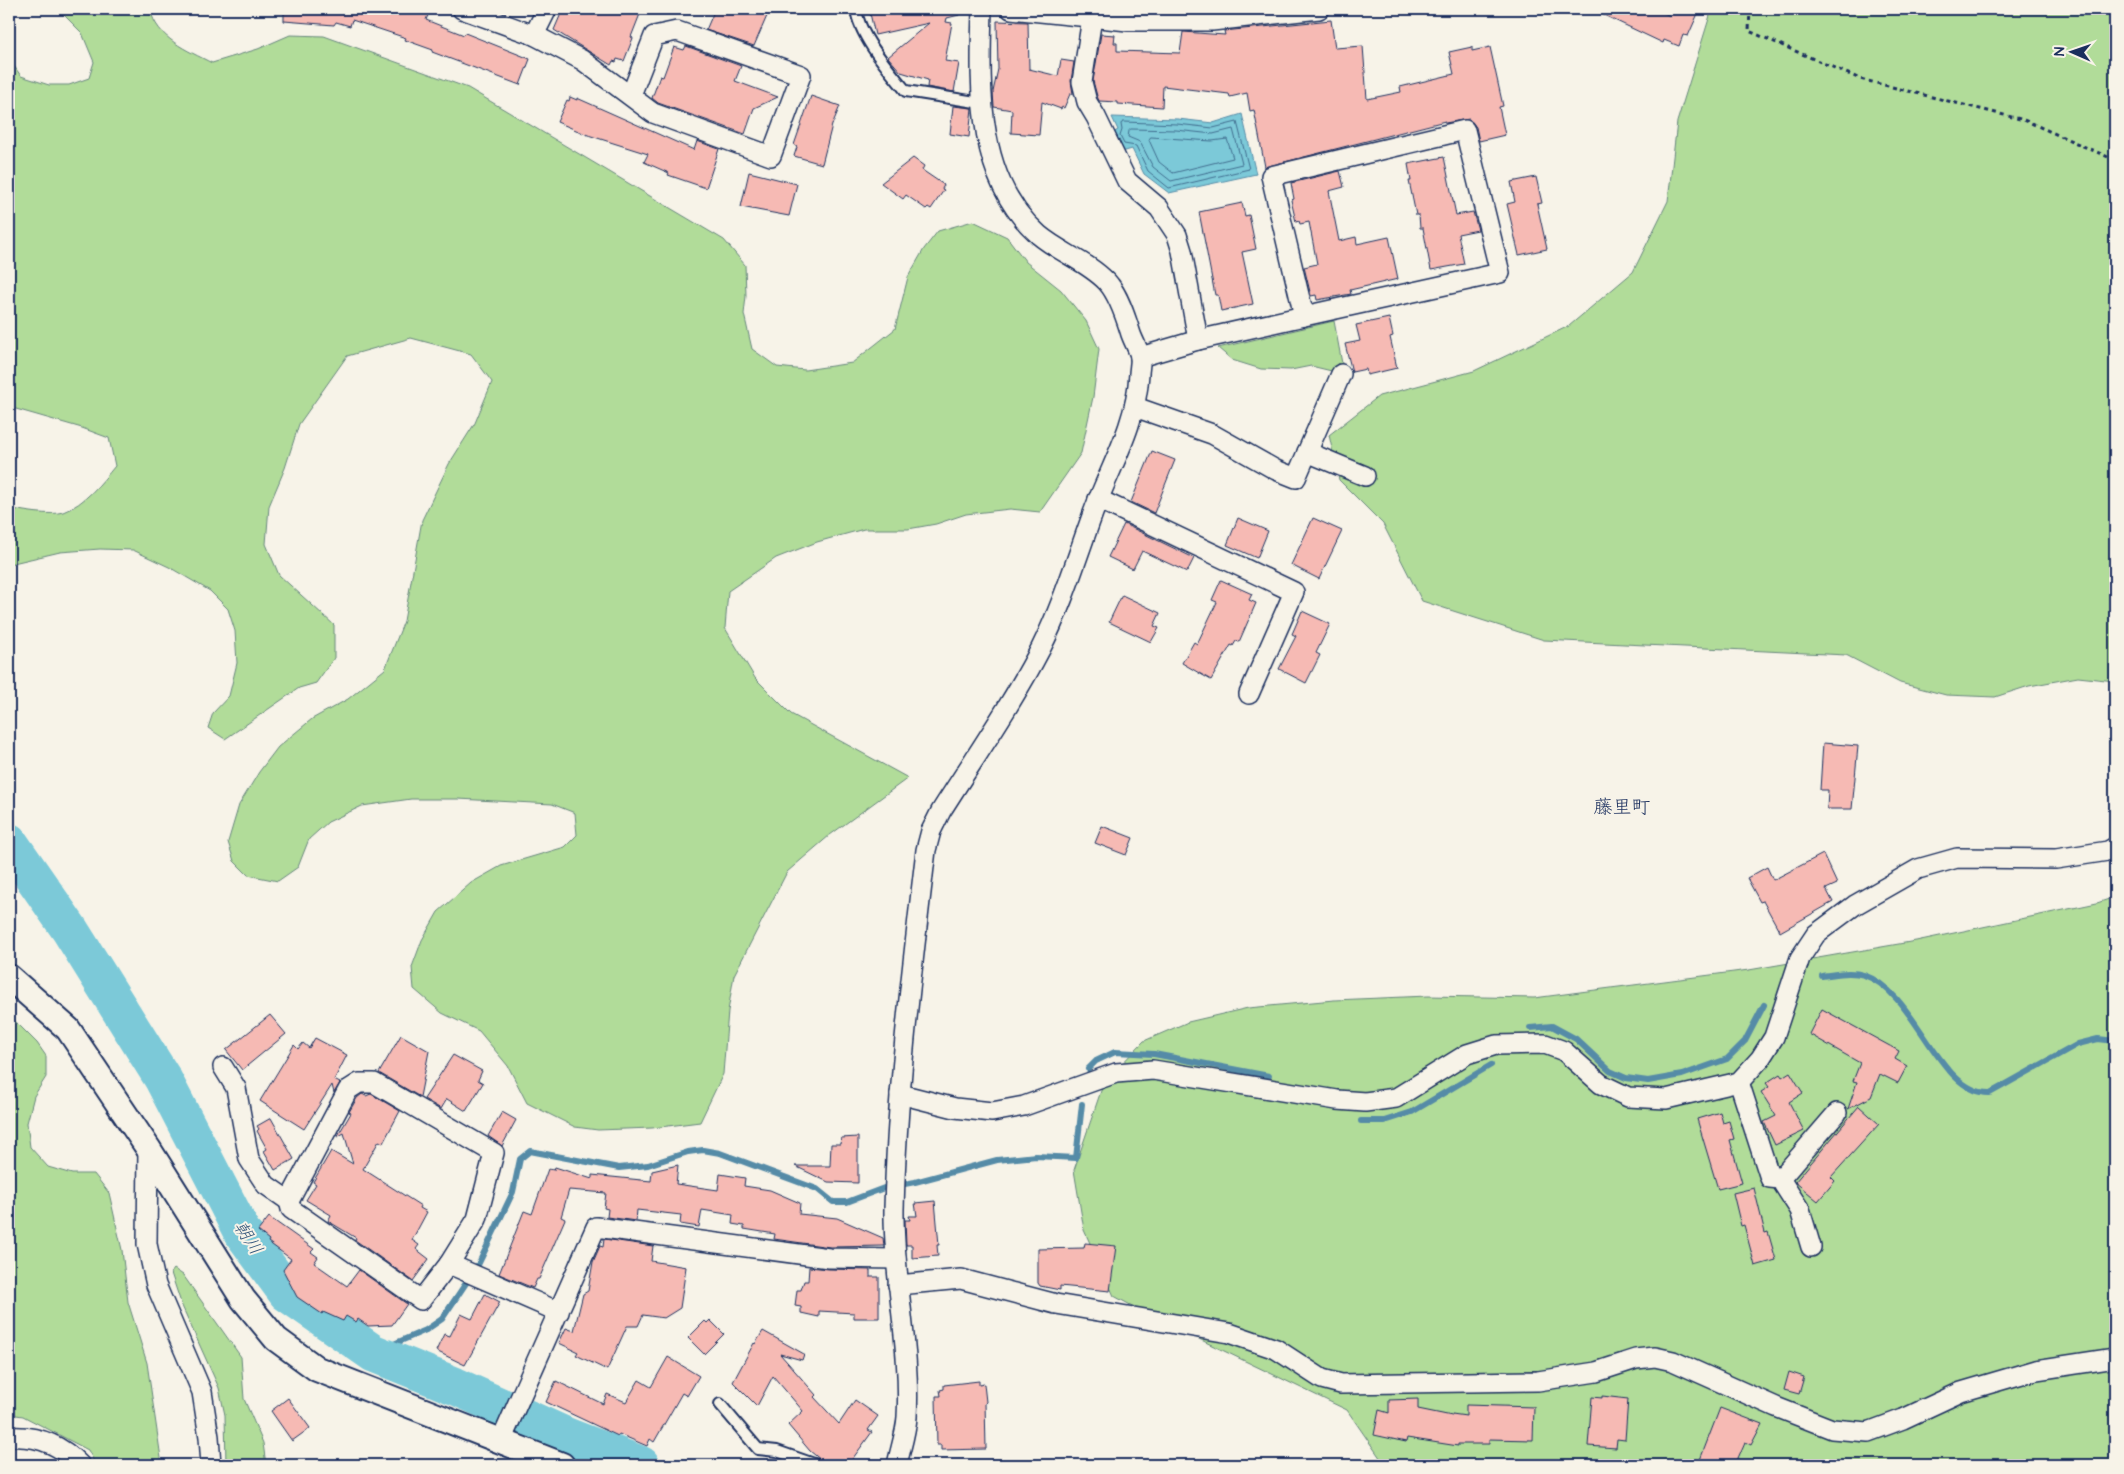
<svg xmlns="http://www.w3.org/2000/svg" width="2124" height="1474" font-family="'Architects Daughter','Klee One',sans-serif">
	<rect width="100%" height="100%" fill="#f7f3e8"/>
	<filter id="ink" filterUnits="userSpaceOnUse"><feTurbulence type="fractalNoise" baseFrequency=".02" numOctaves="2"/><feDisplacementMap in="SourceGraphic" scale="10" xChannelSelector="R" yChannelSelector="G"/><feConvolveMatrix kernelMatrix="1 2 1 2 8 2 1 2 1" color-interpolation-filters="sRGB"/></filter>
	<g filter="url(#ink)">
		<g fill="#b1dc99" stroke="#66867c">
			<path d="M58,9H150C157,39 187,50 212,63L258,49L290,35L324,36L468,88L724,240L745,265L746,296L744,314L752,349L777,367L805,370L852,363L895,329L908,277L924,249L938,231L973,221L1007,237L1026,262L1061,290L1086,321L1099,349L1093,397L1081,453L1040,512L1010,509L966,514L936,524L908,529H864L817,542L776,558L728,591L725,628L755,678L791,714L908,778L830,835L787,872L734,975L728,1011L723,1074L700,1122L652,1128L598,1130L575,1127L527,1103L508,1066L479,1031L442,1013L414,989L412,967L422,940L438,912L471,883L501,866L565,847L577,835L575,813L552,804L458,799H411L362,806L328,822L309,839L298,867L278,881L248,875L234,861L228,842L239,805L259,772L278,747L312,719L348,699L385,669L404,621L422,520L449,464L475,423L492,382L471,354L411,338L347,356L299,424L285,468L269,506L266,544L279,575L334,625V658L316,683L299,688L225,739L208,728L213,713L229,696L237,663L235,631L228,609L210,591L169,567L133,550L100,549L60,552L9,564V508C21,511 51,516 63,512C85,504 101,483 115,466L109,438L82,428L9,407V59L21,76L49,85H69L89,78L94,62L82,33Z"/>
			<polygon points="1712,9 2115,9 2115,681 2078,677 2029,686 1995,697 1946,695 1900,683 1846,655 1544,640 1422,601 1383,524 1339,480 1329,435 1379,396 1474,371 1569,326 1633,272 1668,201 1677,122"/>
			<polygon points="1334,321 1344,374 1311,366 1291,370 1261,369 1232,360 1218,348"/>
			<polygon points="2115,897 2115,1465 1385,1465 1347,1410 1147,1314 1114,1296 1084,1230 1074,1170 1104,1082 1144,1041 1188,1022 1248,1008 1334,1000 1428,996 1534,998 1749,970 1916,941 2097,903"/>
			<polygon points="9,1015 37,1043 46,1056 46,1077 34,1096 27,1123 30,1147 48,1167 72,1174 94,1174 109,1193 122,1250 128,1302 147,1363 162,1465 96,1465 88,1450 23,1416 9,1414"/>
			<polygon points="174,1269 183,1275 241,1357 244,1399 263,1443 266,1465 226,1465 225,1415 219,1388 182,1306 171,1273"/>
		</g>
		<polygon fill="#7bc9d8" stroke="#558ba7" points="1242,114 1256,174 1169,193 1144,174 1132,149 1122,152 1113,133 1118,130 1112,117 1178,119 1213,123"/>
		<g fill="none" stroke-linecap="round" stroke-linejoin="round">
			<g stroke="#416d8f" stroke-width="1">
				<polygon points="1124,122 1177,124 1213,128 1237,122 1249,169 1169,188 1148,171 1136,146 1124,144 1120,136 1122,130 1121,124"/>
				<polygon points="1131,129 1176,130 1213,134 1233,129 1242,164 1171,181 1153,167 1140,142 1128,137 1129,131"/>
				<polygon points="1151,137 1212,141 1227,139 1233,158 1173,173 1159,162 1149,140"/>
			</g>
			<g stroke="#558ba7" stroke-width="6">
				<path d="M1822,976C1835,974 1851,971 1864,975C1917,993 1938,1094 1990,1093L2078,1044L2098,1039L2115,1041"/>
				<polyline points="1530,1028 1552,1026 1576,1039 1610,1071 1626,1078 1648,1081 1682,1075 1727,1059 1745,1041 1764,1005"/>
				<polyline points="1088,1069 1096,1061 1115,1052 1154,1054 1269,1076"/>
				<polyline points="1361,1121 1384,1121 1412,1112 1491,1065"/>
				<polyline points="373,1353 426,1330 442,1319 478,1265 513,1192 520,1159 530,1151 619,1168 648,1165 688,1152 703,1150 720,1153 817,1189 833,1202 847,1202 884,1188 915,1182 997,1160 1036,1156 1076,1158 1082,1104"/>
			</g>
			<polyline stroke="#7bc9d8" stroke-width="38" points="9,842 70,930 163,1079 242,1232 287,1293 373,1353 455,1386 568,1437 641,1465"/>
		</g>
		<g fill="#f6bab4" stroke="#1b2f5e">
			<polygon points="284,9 411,9 428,15 426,20 464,35 465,33 530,59 520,85 432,52 433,50 405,40 406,38 352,20 350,26 336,22 334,25 284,21"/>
			<polygon points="563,9 642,9 631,37 633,38 624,61 617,59 616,62 613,61 611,65 554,30"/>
			<polygon points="715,9 770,9 754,46 706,30"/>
			<polygon points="869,9 959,9 959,15 947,18 946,22 952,23 945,61 959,63 954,92 927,87 928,80 901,72 888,57 929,23 875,35"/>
			<polygon points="1591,9 1656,9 1670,16 1674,9 1700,9 1688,36 1683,35 1679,46 1664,40 1663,43"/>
			<polygon points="1331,20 1335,48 1363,46 1367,99 1401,92 1400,87 1454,74 1449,52 1472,47 1472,51 1490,47 1503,106 1499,107 1505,135 1479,141 1476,127 1469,119 1445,123 1445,121 1265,167 1254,110 1250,111 1247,93 1230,97 1229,94 1163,86 1162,107 1118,104 1118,102 1099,101 1097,96 1093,81 1101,34 1115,35 1114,43 1117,43 1117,51 1180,53 1183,32 1225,35 1224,31"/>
			<polygon points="997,21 1028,22 1029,69 1058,76 1061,60 1074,62 1071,81 1073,94 1070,94 1064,108 1062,107 1061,109 1042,102 1039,135 1011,133 1012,110 994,107 993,92 998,69"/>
			<polygon points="686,46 741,66 735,81 778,97 754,108 745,134 658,103 652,98 660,76 663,77 674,47 684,50"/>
			<polygon points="811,96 840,106 832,125 822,164 794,156 797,147 794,145"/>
			<polygon points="570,97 577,100 577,98 694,150 697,141 719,149 706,188 668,175 669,173 644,162 648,154 588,135 557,122 567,100 569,101"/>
			<polygon points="953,106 972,108 969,137 950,134"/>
			<polygon points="1444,157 1456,215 1473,212 1478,230 1458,234 1464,264 1431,270 1423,228 1420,228 1419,215 1416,215 1409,181 1411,181 1408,164"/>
			<polygon points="913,158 924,166 922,170 944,185 942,189 944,190 931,209 928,207 926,209 906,195 903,199 881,183"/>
			<polygon points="1340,171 1344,187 1329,191 1339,241 1356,237 1357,244 1389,237 1398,279 1350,290 1351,294 1317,300 1316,295 1311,296 1304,267 1317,264 1309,222 1300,224 1299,221 1296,222 1291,200 1294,199 1291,183"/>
			<polygon points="749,172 797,184 789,216 741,207"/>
			<polygon points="1536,177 1542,203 1537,204 1547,249 1519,255 1507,204 1515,202 1511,182"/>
			<polygon points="1242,203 1245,216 1249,215 1256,249 1242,252 1253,304 1221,311 1218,295 1215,295 1199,212"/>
			<polygon points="1389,318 1393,336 1390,337 1397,368 1367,375 1366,369 1352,372 1345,344 1360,341 1356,325"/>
			<polygon points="1152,451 1175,460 1154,513 1131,502"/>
			<polygon points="1238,518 1268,531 1257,558 1227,545"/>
			<polygon points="1313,518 1342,531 1319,579 1291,565"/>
			<polygon points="1124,524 1194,558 1187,572 1142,551 1133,569 1108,557"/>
			<polygon points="1221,580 1252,594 1249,600 1256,603 1239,642 1236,641 1233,646 1231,645 1211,680 1182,663 1194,642 1197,644 1217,602 1212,600"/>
			<polygon points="1122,595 1160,613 1154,626 1159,628 1151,642 1109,622"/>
			<polygon points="1302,611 1330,624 1316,653 1320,655 1306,683 1279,669 1296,636 1292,634"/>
			<polygon points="1823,743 1858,746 1852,809 1827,809 1828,790 1820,790"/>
			<polygon points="1102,826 1133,838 1126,855 1095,843"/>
			<polygon points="1823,854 1837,884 1826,889 1833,902 1780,932 1763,901 1760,902 1747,878 1767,867 1773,880"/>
			<polygon points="1822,1009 1899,1051 1895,1059 1907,1066 1898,1083 1880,1074 1871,1097 1848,1109 1857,1082 1853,1081 1860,1063 1809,1034"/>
			<polygon points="270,1015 286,1034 242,1070 226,1050"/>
			<polygon points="401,1035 429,1051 420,1097 379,1073"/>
			<polygon points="315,1038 347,1055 334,1080 340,1083 334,1093 332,1085 304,1129 260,1101 294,1045 298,1049 303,1043 309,1048"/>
			<polygon points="453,1055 482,1071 478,1080 483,1083 466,1111 447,1099 441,1109 424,1099"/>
			<polygon points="1790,1072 1803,1093 1789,1102 1804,1131 1775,1145 1764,1122 1776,1116 1761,1092 1769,1087 1766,1083 1780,1074 1782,1077"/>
			<polygon points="362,1094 366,1096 371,1094 400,1111 383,1143 379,1141 363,1169 421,1206 420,1208 427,1212 412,1240 419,1245 416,1249 429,1259 413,1281 355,1240 356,1238 328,1221 331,1215 306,1200 316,1184 313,1182 331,1151 353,1164 344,1133 337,1137 351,1113 349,1112 357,1098"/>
			<polygon points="1859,1106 1879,1124 1831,1177 1835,1181 1818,1201 1795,1182"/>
			<polygon points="502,1112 516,1120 502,1146 488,1136"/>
			<polygon points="1720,1112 1723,1123 1729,1121 1734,1139 1730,1140 1742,1183 1718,1189 1697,1119"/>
			<polygon points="271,1118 294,1159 275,1170 264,1151 267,1149 257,1131 259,1129 257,1126"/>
			<polygon points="858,1137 858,1183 828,1182 795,1166 830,1166 831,1144 840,1144 841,1138"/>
			<polygon points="678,1165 676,1184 718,1190 720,1174 745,1178 744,1186 770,1190 800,1203 799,1214 837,1218 883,1238 884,1246 830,1247 774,1239 775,1234 744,1229 744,1226 732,1224 733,1215 702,1210 699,1227 680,1224 681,1215 637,1210 636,1221 607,1217 608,1209 604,1208 606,1193 569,1190 561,1217 565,1219 539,1279 537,1279 533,1288 499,1274 524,1211 532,1214 548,1169 554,1170 555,1167 592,1179 592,1175 651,1181 652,1171"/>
			<polygon points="1754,1188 1765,1233 1768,1232 1776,1260 1755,1266 1744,1225 1741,1226 1733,1193"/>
			<polygon points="935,1201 939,1245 937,1245 938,1256 912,1258 912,1245 906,1245 905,1220 910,1220 909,1216 917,1216 915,1203"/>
			<polygon points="269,1217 314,1249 311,1252 318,1257 314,1263 347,1286 359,1270 407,1304 392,1325 368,1326 358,1319 356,1322 346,1316 343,1321 323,1312 322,1314 297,1297 283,1270 291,1259 268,1242 269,1240 258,1231"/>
			<polygon points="604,1239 653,1246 651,1261 686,1267 680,1308 664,1318 643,1315 638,1326 627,1326 607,1370 576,1355 578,1352 559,1343 566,1328 574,1331 583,1294 588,1291 593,1262 600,1246 603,1247"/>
			<polygon points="1085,1243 1116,1246 1110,1291 1060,1286 1060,1290 1040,1286 1038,1283 1038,1249 1084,1248"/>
			<polygon points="809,1267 829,1269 870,1270 870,1277 879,1277 879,1318 854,1318 854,1313 819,1311 819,1317 801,1313 801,1307 795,1306 797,1290 801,1290 804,1281 808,1281"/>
			<polygon points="485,1294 500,1302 465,1365 436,1351 444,1334 450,1336 461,1314 472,1319"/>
			<polygon points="710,1320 724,1334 704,1354 688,1338 705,1321 707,1323"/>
			<polygon points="763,1331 804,1354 802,1360 780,1354 816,1395 814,1397 839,1424 855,1400 878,1416 868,1430 872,1432 848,1465 827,1465 810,1451 788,1425 803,1411 773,1376 757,1406 733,1382 754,1343 755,1344"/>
			<polygon points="668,1357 699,1376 687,1396 682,1393 654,1442 650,1439 647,1446 619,1434 618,1436 546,1402 556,1381 603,1404 607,1394 626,1402 639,1380 651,1387"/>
			<polygon points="1789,1372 1804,1377 1799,1394 1784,1390"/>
			<polygon points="979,1381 979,1385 984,1384 986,1402 985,1403 986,1449 941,1450 941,1445 937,1445 936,1396 941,1396 940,1390 944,1389 944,1385"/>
			<polygon points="1602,1396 1628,1399 1625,1440 1617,1439 1616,1448 1588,1446 1592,1397 1602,1398"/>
			<polygon points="288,1398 310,1428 292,1441 271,1411"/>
			<polygon points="1418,1399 1418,1409 1452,1416 1452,1414 1466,1416 1466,1405 1534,1407 1533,1440 1489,1439 1489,1444 1458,1444 1458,1446 1407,1438 1406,1442 1374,1435 1379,1410 1389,1413 1389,1400"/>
			<polygon points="1720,1408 1762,1424 1751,1445 1745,1442 1735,1465 1698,1465"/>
		</g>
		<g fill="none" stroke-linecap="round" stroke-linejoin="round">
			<defs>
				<g id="service">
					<path d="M856,9C859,36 889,70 906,91L982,103"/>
					<polyline points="720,1404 758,1449 777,1451 817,1465"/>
				</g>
				<g id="minor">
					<polyline points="462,9 534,35 582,60 653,113 771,156 801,75 677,31 654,36 631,95"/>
					<polyline points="1011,9 1128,21 1212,21 1319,9"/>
					<polyline points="1092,18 1082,82 1087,102 1096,117 1127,181 1159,208 1177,235 1182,251 1198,340"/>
					<polyline points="534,35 547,9"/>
					<polygon points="1465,130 1500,273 1304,316 1271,176"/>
					<polyline points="1140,357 1198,340 1304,316"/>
					<polyline points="1135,407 1212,434 1276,470 1296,478 1341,374"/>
					<polyline points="1307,452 1365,476"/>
					<polyline points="1098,499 1294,592 1249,694"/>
					<polyline points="223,1067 236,1088 249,1159 266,1185 289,1201 348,1090 359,1083 374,1083 494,1153 477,1219 449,1264 559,1312"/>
					<polyline points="1739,1082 1770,1178 1780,1179 1800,1210 1811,1247"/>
					<polyline points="900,1094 955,1108 992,1112 1024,1106 1116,1073 1153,1070 1337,1100 1365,1102 1396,1098 1467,1054 1496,1045 1545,1044 1564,1051 1601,1084 1628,1097 1666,1099 1739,1082 1760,1059 1774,1037 1800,958 1816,934 1855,905 1918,869 1957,858 2056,859 2108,851 2115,847"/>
					<polyline points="148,1148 147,1244 156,1285 202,1392 209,1437 211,1465"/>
					<polyline points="1780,1179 1837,1113"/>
					<polyline points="289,1201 291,1209 421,1300 449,1264"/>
					<polyline points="898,1285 961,1279 1056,1304 1229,1333 1276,1349 1322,1379 1341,1384 1538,1381 1596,1372 1636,1359 1655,1357 1673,1361 1776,1407 1832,1429 1868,1432 1903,1419 1961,1392 2036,1370 2115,1358"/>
					<path d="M9,1437C37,1435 61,1445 80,1465"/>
					<polyline points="501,1441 596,1227 829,1258 896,1259"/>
					<path d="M897,1465C900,1450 906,1433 907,1417C911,1347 893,1278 894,1209C897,1089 912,969 926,850L931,831L941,811C975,757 1012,704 1041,648C1062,606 1076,560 1092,516C1109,468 1136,428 1139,374C1139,369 1141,362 1140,356C1138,348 1132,339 1130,331C1125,315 1118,294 1107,282C1088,262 1059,252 1039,235C975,179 980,86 982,9"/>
				</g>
				<polyline id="tertiary" points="9,977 68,1029 148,1148 243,1299 276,1339 317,1369 562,1465"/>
			</defs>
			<use href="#service" stroke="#1b2f5e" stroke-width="14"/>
			<use href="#minor" stroke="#1b2f5e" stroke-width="22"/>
			<use href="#tertiary" stroke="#1b2f5e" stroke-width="28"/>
			<polyline stroke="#1b2f5e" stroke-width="3" stroke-dasharray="4 4" stroke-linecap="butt" points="1750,9 1749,31 1860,79 2024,120 2108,157 2115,164"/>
			<use href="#service" stroke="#f7f3e8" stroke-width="10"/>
			<use href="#minor" stroke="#f7f3e8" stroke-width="19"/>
			<use href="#tertiary" stroke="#f7f3e8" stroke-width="24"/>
		</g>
	</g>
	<g text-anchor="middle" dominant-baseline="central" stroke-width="4" stroke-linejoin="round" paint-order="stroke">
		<g font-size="18" font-style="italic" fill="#33567c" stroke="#f7f3e8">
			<text transform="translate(248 1238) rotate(57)">朝川</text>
		</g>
		<g font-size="19" fill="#1b2f5e" stroke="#f7f3e8">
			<text x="1622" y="807">藤里町</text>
		</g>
	</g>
	<rect width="2124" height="1474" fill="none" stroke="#f7f3e8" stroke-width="30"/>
	<rect x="15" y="15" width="2094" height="1444" fill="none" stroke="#1b2f5e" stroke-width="2" filter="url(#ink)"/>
	<g transform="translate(2072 52) rotate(272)" stroke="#f7f3e8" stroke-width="4" paint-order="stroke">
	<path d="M0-4L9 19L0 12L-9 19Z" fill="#1b2f5e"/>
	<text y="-8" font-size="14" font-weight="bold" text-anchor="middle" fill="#1b2f5e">N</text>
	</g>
</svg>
